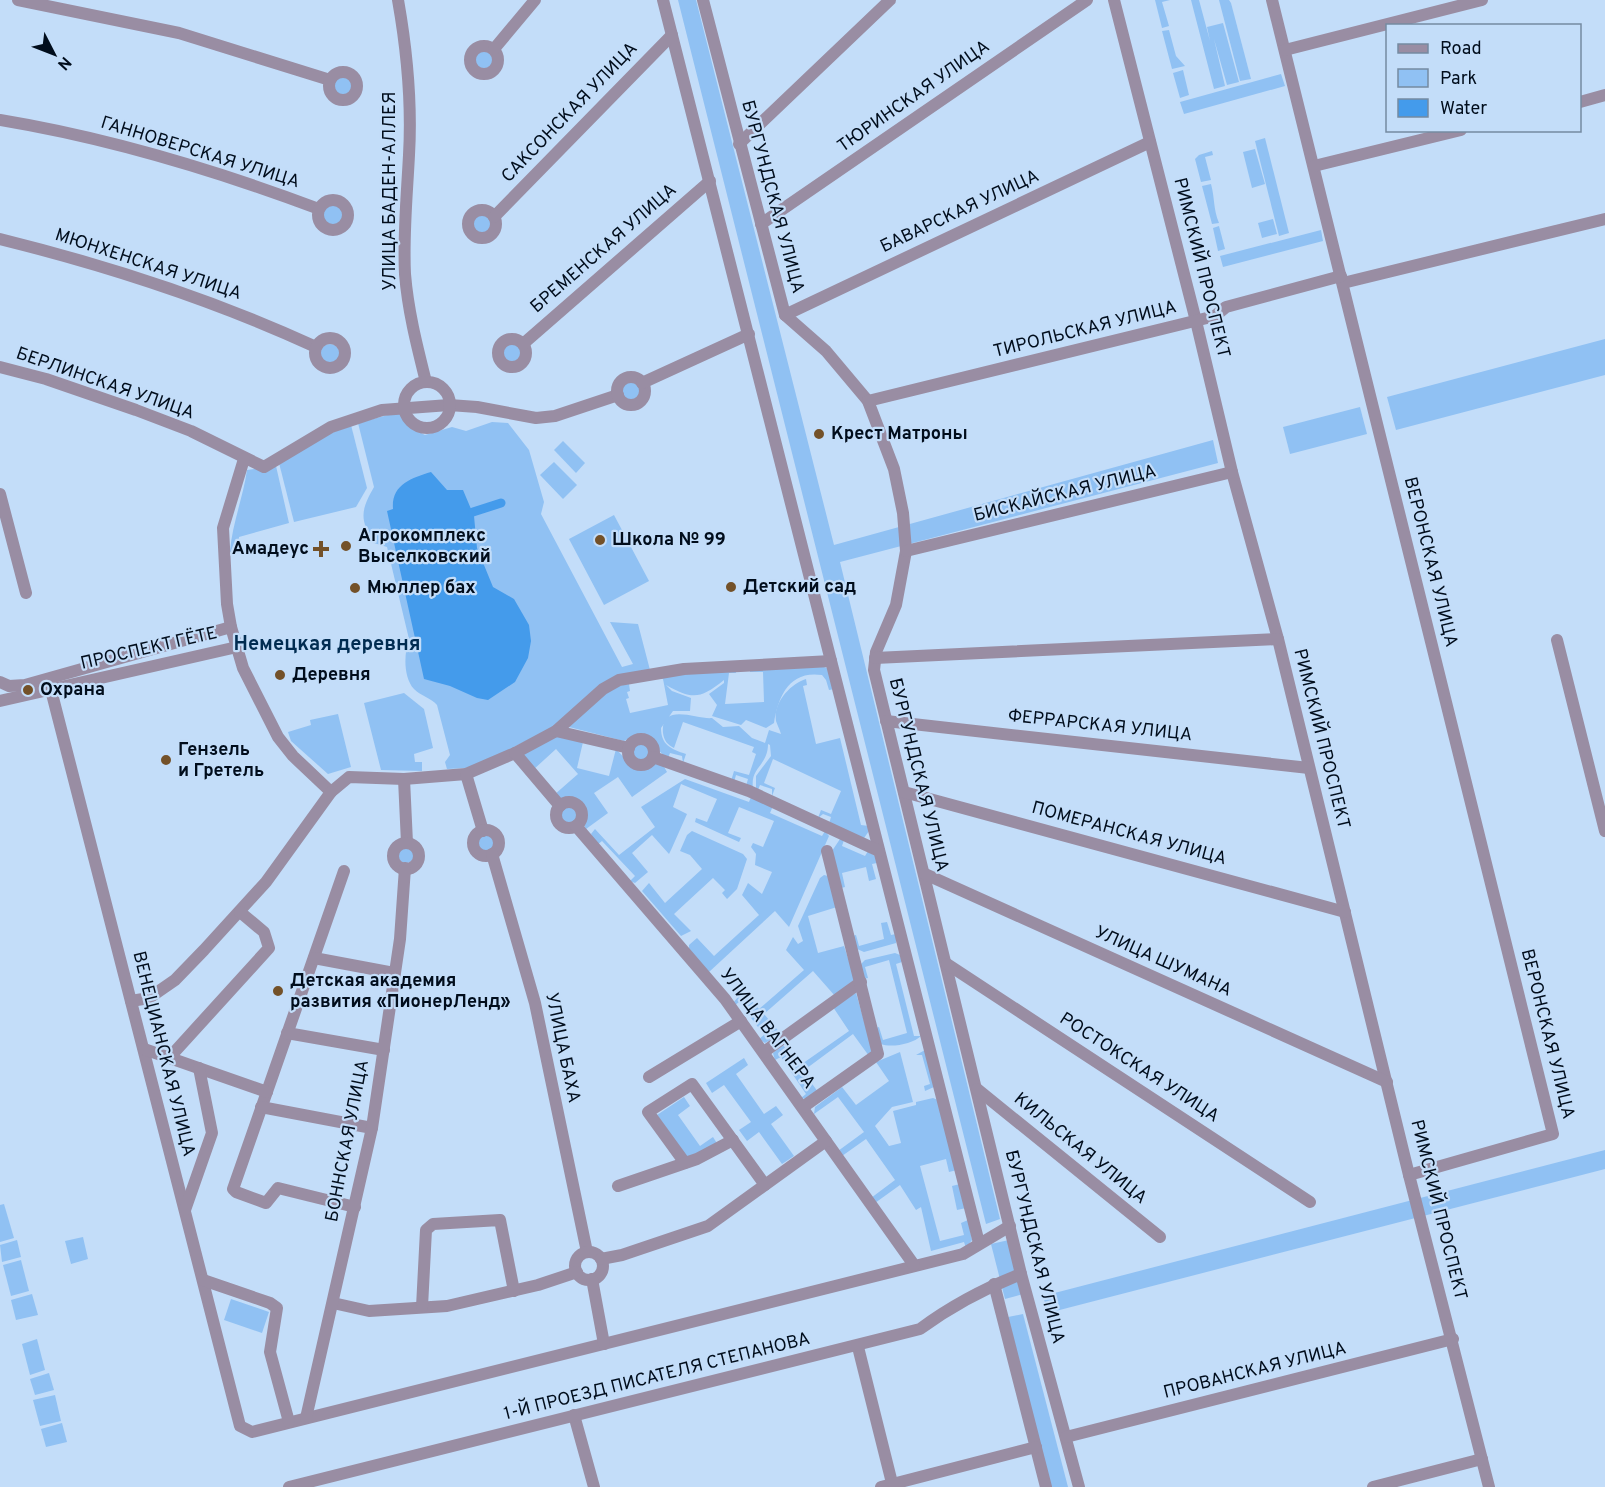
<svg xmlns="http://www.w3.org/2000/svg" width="1605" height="1487" font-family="Overpass,sans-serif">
	<rect width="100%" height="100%" fill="#c3ddf9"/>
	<g fill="#90c1f3">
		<polygon points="678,0 696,0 834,545 1213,440 1218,463 840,562 1000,1219 986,1224"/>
		<polygon points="1155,0 1170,0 1162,2 1169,26 1162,28"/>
		<polygon points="1191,0 1199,0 1210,41 1207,27 1223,23 1239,82 1227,85 1214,39 1225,86 1214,89"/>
		<polygon points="1219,0 1229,0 1231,3 1251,79 1240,81"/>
		<polygon points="1169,30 1176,56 1185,66 1172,69 1162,31"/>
		<circle cx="484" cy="60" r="10"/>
		<polygon points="1183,70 1189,95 1180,98 1173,73"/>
		<polygon points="1281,74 1285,86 1184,114 1180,102"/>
		<circle cx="344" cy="86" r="10"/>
		<polygon points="1265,138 1289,233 1279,236 1255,141"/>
		<polygon points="1255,149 1265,184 1252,188 1243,152"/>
		<polygon points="1212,151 1213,155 1205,157 1211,180 1201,182 1195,159 1199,155"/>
		<path d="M1211,184C1215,199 1213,208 1219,223L1212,224L1202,186Z"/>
		<circle cx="333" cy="215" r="10"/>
		<circle cx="481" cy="224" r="10"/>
		<polygon points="1273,219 1277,234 1262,238 1258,223"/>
		<polygon points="1219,226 1225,249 1218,251 1213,228"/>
		<polygon points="1321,230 1323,241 1223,267 1220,256"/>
		<polygon points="1605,339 1605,375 1396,430 1387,397"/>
		<circle cx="513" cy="352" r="10"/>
		<circle cx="330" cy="354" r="10"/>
		<circle cx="631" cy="391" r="10"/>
		<polygon points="1360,407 1367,434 1290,454 1283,427"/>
		<path d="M399,412L411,428L425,435L452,427L466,431L492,422L508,423L529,450L544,502L541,514L622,667L633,664L610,622L638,624L650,670L618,676L548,730L486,761L466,768L447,769L445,762L450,755L437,705C431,698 421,696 414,689C403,677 404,653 409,639L387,547L374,543C359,519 361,510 374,487L358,423Z"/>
		<polygon points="351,425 367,488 356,507 294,522 279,463 324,436"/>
		<polygon points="563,441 585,463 576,473 554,450"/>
		<polygon points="554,462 577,485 563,499 540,475"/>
		<path d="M276,466L289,523L239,537L238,550L230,552C232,524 243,498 247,470Z"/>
		<polygon points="614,515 649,581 604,605 569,539"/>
		<path d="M824,667L829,669L835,689L829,690L826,680L822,675C789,670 778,697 774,723L766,728L746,720L741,725L712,716L717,705L709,694L724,683V680C700,699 693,700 666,685L672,691L691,698L690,711H673L661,728C661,745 671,749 686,754L683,763L682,756L670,753L668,758C646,745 658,722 624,741L569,727L611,687L629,684L630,691L627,692L629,698L626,699L630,713L668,705L663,679H648L735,668L736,673H729L725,704L764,702L763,672H750V668Z"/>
		<path d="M806,679L807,685L803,686L816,744L840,738L861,825L869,826V831L864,838L829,824L831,817L823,814L818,818L821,810L831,814L841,791L773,759L764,783L775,788L772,796V789L760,785L758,790L756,789V776L771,756L770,745L768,744C768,766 750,767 753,788L746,786L748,779L736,775L734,782L731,781L734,771L749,775L756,754L752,752L754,747L683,722L674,748C668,745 664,741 663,733C660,701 698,720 712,718L723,727L739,726L752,738L765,743L769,730L781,734C780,730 777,724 776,721C773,703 790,684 806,679Z"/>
		<polygon points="404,693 424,709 433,748 414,754 415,762 422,762 422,771 381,770 364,703"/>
		<polygon points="338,714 351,767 328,774 291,741 288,732 311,725 310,720"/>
		<path d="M555,735L583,742L577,768L609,776L616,749L634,768L642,769L656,763L663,765L667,772L632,797L618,777L594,793L608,813L586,829C579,818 592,792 562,800L554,795L578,774L556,749L533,770L523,754Z"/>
		<circle cx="642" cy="752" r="9"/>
		<polygon points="685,779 749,802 751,797 773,806 770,813 822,836 825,831 829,836 789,927 775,911 709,972 689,950 689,945 697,938 714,956 759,915 742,895 748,883 762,894 772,872 755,865 756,854 751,847 753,843 763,847 774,821 739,807 728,833 741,838 739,842 695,822 696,818 707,822 717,799 681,784 673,807 687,814 671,850 669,854 652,835 632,853 648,872 635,883 630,881 635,876 602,841 597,845 591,834 595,829 619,855 655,827 641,807"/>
		<circle cx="569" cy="815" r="9"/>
		<polygon points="692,831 743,854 747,859 737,889 727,899 722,893 725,890 713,878 674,914 691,931 681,936 642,891 649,883 665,903 702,869 690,855 680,851 687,835"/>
		<circle cx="486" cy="843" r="8"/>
		<polygon points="840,839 844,840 842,846 865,856 868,851 876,857 877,863 872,864 876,879 869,881 866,867 842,873 845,887 841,888 832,851"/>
		<circle cx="406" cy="855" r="8"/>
		<polygon points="824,875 828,876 837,907 808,916 818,953 844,946 855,979 835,996 813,971 764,1014 781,1034 765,1043 759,1039 764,1035 739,1002 734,1006 733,1003 743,991 759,1009 804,970 786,950 793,937 798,944 803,941 798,926 820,878"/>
		<polygon points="887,922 891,935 896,934 896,943 864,952 857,949 852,936 856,935 859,946 884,939 881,923"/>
		<path d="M895,953L900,955L902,962L896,964L914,1036H921C913,1044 891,1048 881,1044L876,1028L879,1027L883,1040L907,1033L889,960L865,967L868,978L863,979L860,965L865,960Z"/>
		<polygon points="856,993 873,1052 869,1056 853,1034 803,1071 818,1092 806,1099 801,1098 806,1094 781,1057 775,1060 773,1053 783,1045 799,1066 849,1031 833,1007"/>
		<polygon points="925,1050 934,1087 925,1091 924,1086 930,1084 922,1055 916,1055"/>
		<polygon points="900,1052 913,1102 892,1107 875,1126 889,1146 901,1143 893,1111 916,1105 916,1102 933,1098 938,1100 957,1170 949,1172 946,1159 920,1166 940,1241 964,1235 961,1223 968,1220 972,1240 966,1248 964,1242 931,1251 921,1207 916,1210 900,1185 875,1203 871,1198 895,1180 866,1139 842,1156 838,1151 864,1132 838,1097 814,1114 815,1107 842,1087 856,1105 889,1081 876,1062"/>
		<polygon points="744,1058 748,1065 736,1074 764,1114 776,1106 783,1115 771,1124 794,1156 782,1164 759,1132 747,1141 739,1130 751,1122 724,1085 712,1093 706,1083"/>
		<polygon points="684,1097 690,1106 678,1115 700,1146 713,1137 718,1145 687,1157 657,1115"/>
		<polygon points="1605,1150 1605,1169 1048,1313 1043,1296"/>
		<polygon points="960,1184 966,1208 957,1210 952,1186"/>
		<polygon points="4,1204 14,1238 0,1242 0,1205"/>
		<polygon points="83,1237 88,1259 71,1264 65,1241"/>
		<polygon points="17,1240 21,1257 2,1262 0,1245"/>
		<polygon points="1009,1240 1023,1294 1005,1299 991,1244"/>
		<polygon points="21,1260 29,1291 11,1296 3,1265"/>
		<polygon points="32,1294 38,1315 16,1320 11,1300"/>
		<polygon points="231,1299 269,1312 262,1333 224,1320"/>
		<polygon points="1023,1314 1068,1487 1051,1487 1008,1317"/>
		<polygon points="37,1339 45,1370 30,1375 22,1344"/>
		<polygon points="49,1373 54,1390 35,1395 30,1379"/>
		<polygon points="55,1395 61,1421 40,1426 33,1400"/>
		<polygon points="62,1423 67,1442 46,1447 41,1429"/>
	</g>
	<path fill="#449beb" d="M431,472L447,490H463L474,516L477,548L493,587L514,599L529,625L531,641L528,658L515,682L488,700L477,698L450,686L424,679L387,511L393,509C391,485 411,478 431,472Z"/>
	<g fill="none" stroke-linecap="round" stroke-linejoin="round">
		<polyline stroke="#449beb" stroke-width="9" points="473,512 501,503"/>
		<g stroke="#998da3" stroke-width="12">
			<polyline points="18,0 179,33 330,80"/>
			<path d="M398,0C407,51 412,103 409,155C407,195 403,234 405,274C408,311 417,346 426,382"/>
			<polyline points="663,0 979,1243"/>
			<polyline points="703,0 785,315 826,351 868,401 894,469 903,513 906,551 896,605 876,652 874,670 1021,1274 1079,1487"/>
			<polyline points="1114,0 1196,321 1232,472 1278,639 1409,1175 1489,1487"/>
			<polyline points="1272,0 1553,1134 1409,1175"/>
			<circle cx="484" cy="60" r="14"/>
			<polyline points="494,49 535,0"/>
			<polyline points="1285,50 1482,0"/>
			<circle cx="343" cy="86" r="14"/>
			<polyline points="1580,102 1605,95"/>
			<path d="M0,120C109,138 215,170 319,209"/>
			<polyline points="739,144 890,0"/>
			<polyline points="1314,166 1461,130"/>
			<circle cx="333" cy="215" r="15"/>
			<circle cx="482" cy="224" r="14"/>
			<polyline points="494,217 672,35"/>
			<polyline points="761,224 1087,0"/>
			<path d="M0,239C109,266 214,300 316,347"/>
			<polyline points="1343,283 1605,219"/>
			<polyline points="785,315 1150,142"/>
			<circle cx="330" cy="353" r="15"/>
			<circle cx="512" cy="353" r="14"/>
			<polyline points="523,344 710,181"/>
			<polyline points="0,367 46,379 136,410 191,431 264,467 331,427 382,410 449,405 477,407 536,418 555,416 618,395"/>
			<circle cx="631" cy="391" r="14"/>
			<circle cx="427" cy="405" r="23"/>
			<polyline points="642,383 749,334"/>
			<polyline points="868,401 1215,316 1226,307 1341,276"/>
			<polyline points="244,459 223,528 227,604 231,627 243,668 278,737 293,756 331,792 349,777 404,779 466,774 515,753 556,731 603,689 619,680 684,669 831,661"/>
			<polyline points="0,494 26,593"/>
			<polyline points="906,551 1232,472"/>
			<polyline points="1557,640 1605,831"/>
			<polyline points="875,658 1278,639"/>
			<polyline points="0,682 9,686 25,685 231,627"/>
			<polyline points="51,690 240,1426 252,1432 963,1254 1010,1226"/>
			<polyline points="0,701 237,647"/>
			<polyline points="886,721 1309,768"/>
			<polyline points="556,731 629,748"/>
			<circle cx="641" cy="752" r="13"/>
			<polyline points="515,753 560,806"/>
			<polyline points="653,757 749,791 879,851"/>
			<polyline points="466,774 483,831"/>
			<polyline points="404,779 407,843"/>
			<polyline points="904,792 1345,912"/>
			<circle cx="569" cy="815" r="13"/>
			<polyline points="576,826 725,999 914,1265"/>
			<circle cx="486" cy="843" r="13"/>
			<circle cx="406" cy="856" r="13"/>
			<polyline points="492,854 535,1003 587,1252"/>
			<polyline points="344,871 233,1189 236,1192 266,1203 278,1188 355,1207"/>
			<polyline points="925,874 1387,1082"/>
			<polyline points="314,958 394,973"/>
			<polyline points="947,964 1310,1202"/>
			<polyline points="131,1001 149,998 175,980 204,950 266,882 331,792"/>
			<polyline points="287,1033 384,1050"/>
			<polyline points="144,1049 267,1092"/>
			<polyline points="764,1052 861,982"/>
			<polyline points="169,1058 269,948 264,932 240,912"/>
			<polyline points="649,1077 741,1021"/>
			<polyline points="977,1089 1160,1237"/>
			<polyline points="261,1107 372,1128"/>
			<polyline points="803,1107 878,1054 827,851"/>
			<polyline points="685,1163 648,1112 692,1084 765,1185"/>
			<polyline points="618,1186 697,1159 733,1140"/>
			<polyline points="185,1210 212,1133 199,1068"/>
			<circle cx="589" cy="1266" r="14"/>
			<polyline points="601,1259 622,1255 708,1226 826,1141"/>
			<polyline points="592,1279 604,1344"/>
			<polyline points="203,1280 270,1303 277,1308 270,1352 289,1422"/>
			<polyline points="994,1284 1046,1487"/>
			<polyline points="333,1303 369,1311 447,1306 538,1285 577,1272"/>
			<polyline points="422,1307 426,1230 433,1224 500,1220 514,1291"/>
			<polyline points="858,1347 893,1487"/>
			<polyline points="574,1415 594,1487"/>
			<polyline points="306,1418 372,1128 400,939 405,868"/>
			<polyline points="1066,1437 1453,1339"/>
			<path d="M289,1487L920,1329C951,1306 985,1288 1021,1274"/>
			<polyline points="881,1487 1036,1447"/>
			<polyline points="1373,1487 1482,1459"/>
		</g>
	</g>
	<g fill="#735129" stroke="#c3ddf9" stroke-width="2">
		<circle cx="819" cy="434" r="6"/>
		<circle cx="600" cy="540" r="6"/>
		<circle cx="346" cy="546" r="6"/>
		<path d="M318 540h6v6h6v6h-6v6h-6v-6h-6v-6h6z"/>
		<circle cx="731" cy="587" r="6"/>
		<circle cx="355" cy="588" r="6"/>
		<circle cx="280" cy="675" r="6"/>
		<circle cx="28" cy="690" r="6"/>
		<circle cx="166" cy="760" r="6"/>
		<circle cx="278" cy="991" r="6"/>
	</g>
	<g text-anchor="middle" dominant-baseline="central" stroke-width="4.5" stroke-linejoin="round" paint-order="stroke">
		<g font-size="18" fill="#010d1c" stroke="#c3ddf9">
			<text transform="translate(914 97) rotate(-35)">ТЮРИНСКАЯ УЛИЦА</text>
			<text transform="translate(570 113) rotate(-46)">САКСОНСКАЯ УЛИЦА</text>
			<text transform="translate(200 153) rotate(17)">ГАННОВЕРСКАЯ УЛИЦА</text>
			<text transform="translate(390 191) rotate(-90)">УЛИЦА БАДЕН-АЛЛЕЯ</text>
			<text transform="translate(772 197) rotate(75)">БУРГУНДСКАЯ УЛИЦА</text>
			<text transform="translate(960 212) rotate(-25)">БАВАРСКАЯ УЛИЦА</text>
			<text transform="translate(604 249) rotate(-41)">БРЕМЕНСКАЯ УЛИЦА</text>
			<text transform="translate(148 265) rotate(18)">МЮНХЕНСКАЯ УЛИЦА</text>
			<text transform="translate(1201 268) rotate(76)">РИМСКИЙ ПРОСПЕКТ</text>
			<text transform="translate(1085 330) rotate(-14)">ТИРОЛЬСКАЯ УЛИЦА</text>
			<text transform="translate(105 384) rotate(19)">БЕРЛИНСКАЯ УЛИЦА</text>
			<text transform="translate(1065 494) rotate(-14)">БИСКАЙСКАЯ УЛИЦА</text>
			<text transform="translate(1430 562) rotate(76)">ВЕРОНСКАЯ УЛИЦА</text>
			<text transform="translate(149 649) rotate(-13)">ПРОСПЕКТ ГЁТЕ</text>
			<text transform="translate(1100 726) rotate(6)">ФЕРРАРСКАЯ УЛИЦА</text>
			<text transform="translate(1321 739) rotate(76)">РИМСКИЙ ПРОСПЕКТ</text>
			<text transform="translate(918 775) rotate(76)">БУРГУНДСКАЯ УЛИЦА</text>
			<text transform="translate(1129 834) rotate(15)">ПОМЕРАНСКАЯ УЛИЦА</text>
			<text transform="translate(1163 962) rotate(24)">УЛИЦА ШУМАНА</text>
			<text transform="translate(767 1029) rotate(53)">УЛИЦА ВАГНЕРА</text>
			<text transform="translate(1547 1034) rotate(76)">ВЕРОНСКАЯ УЛИЦА</text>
			<text transform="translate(562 1048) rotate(78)">УЛИЦА БАХА</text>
			<text transform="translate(163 1054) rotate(76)">ВЕНЕЦИАНСКАЯ УЛИЦА</text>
			<text transform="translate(1139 1068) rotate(33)">РОСТОКСКАЯ УЛИЦА</text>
			<text transform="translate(348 1141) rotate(-79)">БОННСКАЯ УЛИЦА</text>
			<text transform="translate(1080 1149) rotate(39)">КИЛЬСКАЯ УЛИЦА</text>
			<text transform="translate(1438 1210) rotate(76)">РИМСКИЙ ПРОСПЕКТ</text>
			<text transform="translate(1034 1247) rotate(76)">БУРГУНДСКАЯ УЛИЦА</text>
			<text transform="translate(1255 1371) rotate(-14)">ПРОВАНСКАЯ УЛИЦА</text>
			<text transform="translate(657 1377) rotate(-14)">1-Й ПРОЕЗД ПИСАТЕЛЯ СТЕПАНОВА</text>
		</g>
		<g font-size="18" font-weight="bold" fill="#010d1c" stroke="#c3ddf9" text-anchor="start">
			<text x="831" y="434">Крест Матроны</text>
			<text x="358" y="536">Агрокомплекс<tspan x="358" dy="21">Выселковский</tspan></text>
			<text x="612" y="540">Школа № 99</text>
			<text x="309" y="549" text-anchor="end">Амадеус</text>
			<text x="743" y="587">Детский сад</text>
			<text x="367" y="588">Мюллер бах</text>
			<text x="292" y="675">Деревня</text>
			<text x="40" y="690">Охрана</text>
			<text x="178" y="750">Гензель<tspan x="178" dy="21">и Гретель</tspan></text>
			<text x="290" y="981">Детская академия<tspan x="290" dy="21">развития «ПионерЛенд»</tspan></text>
		</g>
		<g font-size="20" font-weight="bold" fill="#012c51" stroke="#c3ddf9">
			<text x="327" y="645">Немецкая деревня</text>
		</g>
	</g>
	<rect x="1386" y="24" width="195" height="108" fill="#c3ddf9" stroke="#758aa1" stroke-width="1.5"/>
	<rect x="1398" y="44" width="30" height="9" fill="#998da3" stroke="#758aa1" stroke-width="1.5"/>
	<text x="1440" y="54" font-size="18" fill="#010d1c">Road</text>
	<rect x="1398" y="69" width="30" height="18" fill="#90c1f3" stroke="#758aa1" stroke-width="1.5"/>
	<text x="1440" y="84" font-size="18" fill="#010d1c">Park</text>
	<rect x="1398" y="99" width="30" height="18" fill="#449beb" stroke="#758aa1" stroke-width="1.5"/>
	<text x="1440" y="114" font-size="18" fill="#010d1c">Water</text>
	<g transform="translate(54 54) rotate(132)" stroke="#c3ddf9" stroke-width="4.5" paint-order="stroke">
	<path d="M0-4.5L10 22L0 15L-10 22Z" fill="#010d1c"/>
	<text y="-9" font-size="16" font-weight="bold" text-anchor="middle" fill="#010d1c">N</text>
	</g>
</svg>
